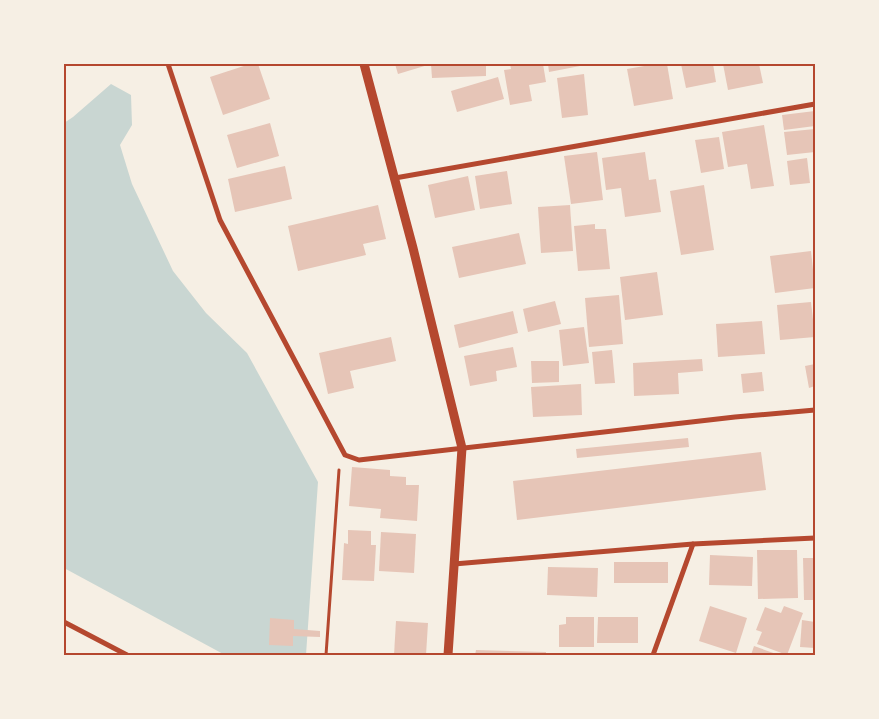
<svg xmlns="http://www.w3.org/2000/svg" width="879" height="719" font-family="Inter,sans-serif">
	<rect width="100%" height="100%" fill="#f6efe4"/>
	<polygon fill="#c9d6d2" points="111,84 131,95 132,125 120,145 132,184 173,271 206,313 247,353 318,482 306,655 225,655 64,568 64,123 73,117"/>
	<g fill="#e6c5b7">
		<polygon points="250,64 258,64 270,99 223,115 210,77"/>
		<polygon points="395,64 431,64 398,74"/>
		<polygon points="431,64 486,64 486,76 432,78"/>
		<polygon points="510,64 543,64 546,82 529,85 532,101 510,105 504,70 511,69"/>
		<polygon points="548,64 579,64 580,66 549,72"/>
		<polygon points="656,64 667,64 673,99 634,106 627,69"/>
		<polygon points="681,64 713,64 716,82 686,88"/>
		<polygon points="723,64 759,64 763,83 728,90"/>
		<polygon points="584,74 588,115 562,118 557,78"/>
		<polygon points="498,77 504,99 457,112 451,91"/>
		<polygon points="815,111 815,126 784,130 782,115"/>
		<polygon points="270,123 279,156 237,168 227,135"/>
		<polygon points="764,125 774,186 751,189 747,164 728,167 722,132"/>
		<polygon points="815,129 815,152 787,155 784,132"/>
		<polygon points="719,137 724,169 701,173 695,140"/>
		<polygon points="597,152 603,200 571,204 564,156"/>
		<polygon points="645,152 649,180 656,179 661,212 625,217 621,188 606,190 602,158"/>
		<polygon points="807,158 810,183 790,185 787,161"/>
		<polygon points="285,166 292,199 235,212 228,179"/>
		<polygon points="507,171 512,204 480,209 475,176"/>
		<polygon points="468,176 475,210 435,218 428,185"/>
		<polygon points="704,185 714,250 681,255 670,191"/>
		<polygon points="378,205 386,239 363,244 366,255 298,271 288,226"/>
		<polygon points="570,205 573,251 541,253 538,207"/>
		<polygon points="595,224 595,229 606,229 610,269 578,271 574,226"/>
		<polygon points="519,233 526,264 459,278 452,247"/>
		<polygon points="811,251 815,288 775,293 770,256"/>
		<polygon points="657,272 663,315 625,320 620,277"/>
		<polygon points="619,295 623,344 589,347 585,298"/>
		<polygon points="555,301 561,324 528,332 523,309"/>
		<polygon points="811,302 815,337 780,340 777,305"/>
		<polygon points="513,311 518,333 459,348 454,325"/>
		<polygon points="762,321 765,354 718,357 716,324"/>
		<polygon points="584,327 589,363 563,366 559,330"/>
		<polygon points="391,337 396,361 350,371 354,388 328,394 319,353"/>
		<polygon points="513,347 517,367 496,371 497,381 470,386 464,356"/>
		<polygon points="612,350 615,383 595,384 592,352"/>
		<polygon points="702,359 703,371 678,373 679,394 634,396 633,363"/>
		<polygon points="531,361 559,361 559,382 532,383"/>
		<polygon points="815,364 815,386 809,388 805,366"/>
		<polygon points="762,372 764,391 743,393 741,374"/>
		<polygon points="581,384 582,415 533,417 531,387"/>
		<polygon points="688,438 689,447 577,458 576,449"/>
		<polygon points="761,452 766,490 517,520 513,481"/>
		<polygon points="352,467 390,470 390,476 406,477 406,485 419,485 417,521 380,518 381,509 349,506"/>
		<polygon points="348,530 371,531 371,545 376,545 374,581 342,580 344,543 348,544"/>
		<polygon points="381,532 416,534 414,573 379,571"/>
		<polygon points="757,550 797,550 798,598 758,599"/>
		<polygon points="710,555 753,557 752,586 709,585"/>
		<polygon points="803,558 815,558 815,600 804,600"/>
		<rect x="614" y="562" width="54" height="21"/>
		<polygon points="548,567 598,568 597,597 547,595"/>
		<polygon points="710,606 747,618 736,653 699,641"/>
		<polygon points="784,606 803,613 787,655 757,644 762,632 756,630 765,607 781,613"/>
		<polygon points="566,617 594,617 594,647 559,647 559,625 566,624"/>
		<polygon points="598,617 638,617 638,643 597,643"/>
		<polygon points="270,618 294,620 294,629 320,631 320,637 293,636 293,646 269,645"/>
		<polygon points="802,620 815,622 815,648 800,647"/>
		<polygon points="396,621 428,623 426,655 394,655"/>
		<polygon points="754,646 779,655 751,655"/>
		<polygon points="476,650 546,652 546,655 475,655"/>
	</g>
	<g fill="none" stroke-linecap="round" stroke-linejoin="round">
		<polyline stroke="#b5482f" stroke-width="3" points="326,655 339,470"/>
		<g stroke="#b5482f" stroke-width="5">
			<polyline points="168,64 220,220 345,455 359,460 735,417 815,410"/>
			<polyline points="395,178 815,104"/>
			<polyline points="454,564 693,544 815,538"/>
			<polyline points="64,622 127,655"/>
			<polyline points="653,655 693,544"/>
		</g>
		<polyline stroke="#b5482f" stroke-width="9" points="364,64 413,248 462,448 448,655"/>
	</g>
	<rect width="879" height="719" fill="none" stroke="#f6efe4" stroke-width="130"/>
	<rect x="65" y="65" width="749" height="589" fill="none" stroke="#b5482f" stroke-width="2"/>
</svg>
